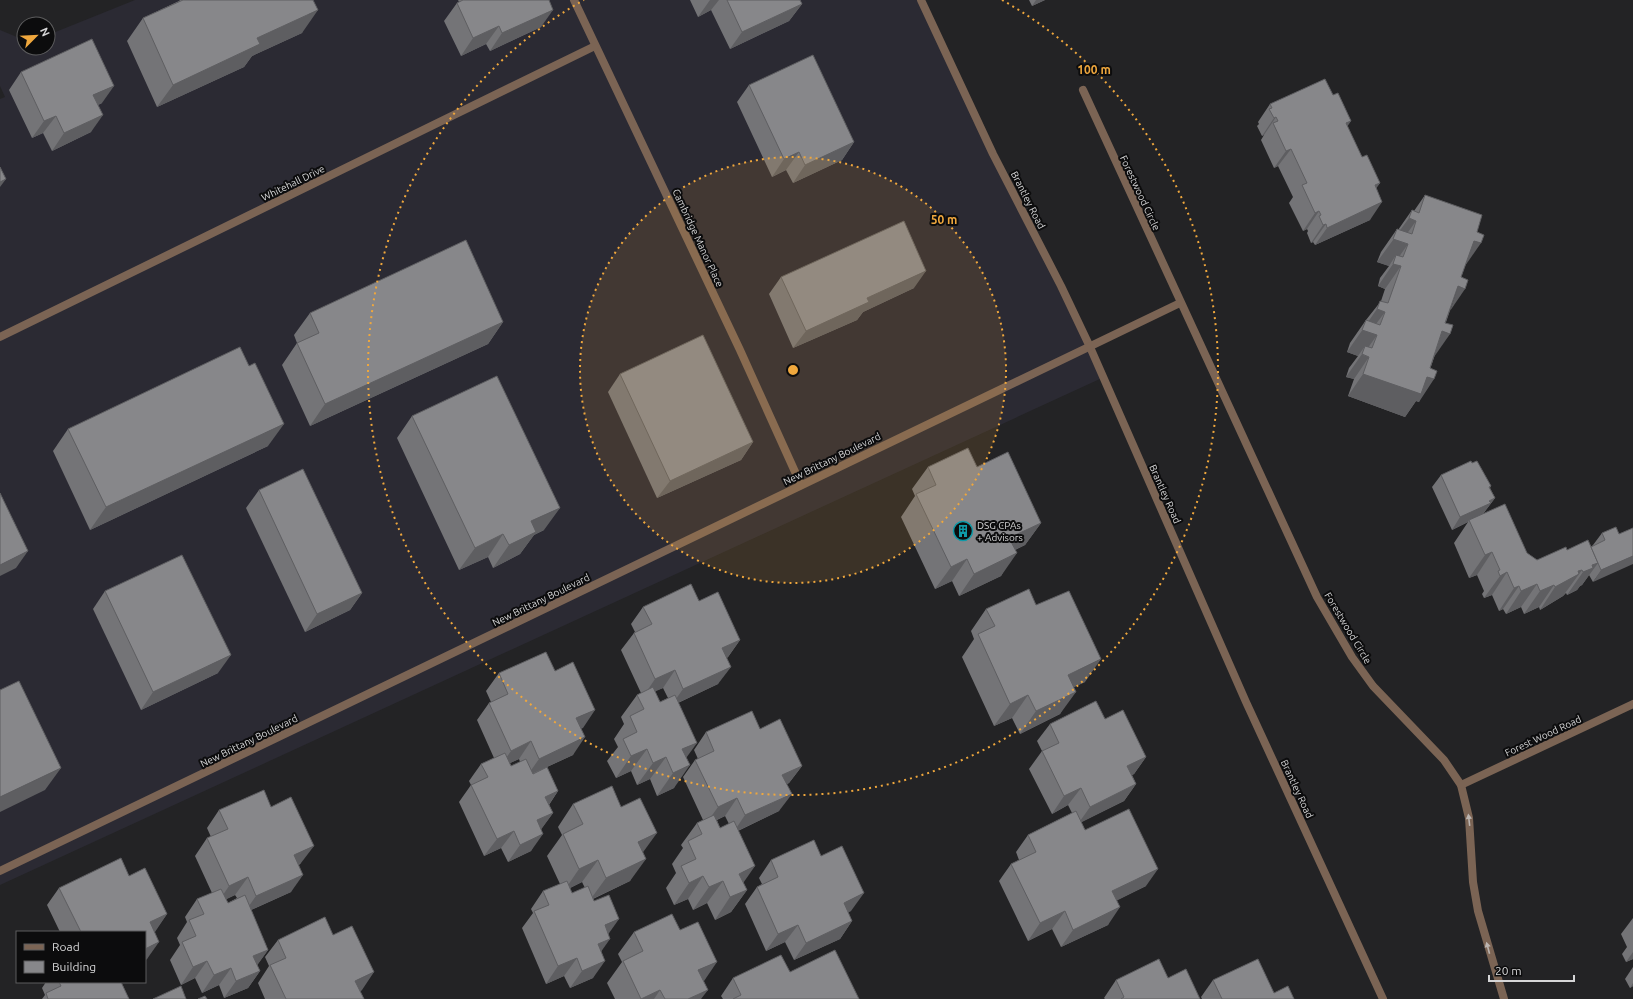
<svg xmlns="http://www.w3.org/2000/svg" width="1633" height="999" font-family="Ubuntu,sans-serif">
	<rect width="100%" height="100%" fill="#232325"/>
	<polygon fill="#2b2a33" points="135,0 288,0 293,10 314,0 918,0 957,84 1102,378 0,885 0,99 5,97 0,86 0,30 24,40 24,48 48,48 48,35"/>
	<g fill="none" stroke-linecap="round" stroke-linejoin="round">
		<g stroke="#7b6454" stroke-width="8">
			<polyline points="574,0 740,350 801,485"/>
			<polyline points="921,0 993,154 1061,286 1090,347 1246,702 1383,999"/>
			<polyline points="1083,90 1317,597 1352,657 1373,686 1444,760 1461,785 1469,818 1473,882 1478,911 1504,999"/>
			<polyline points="0,337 595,46"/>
			<polyline points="1461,785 1633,704"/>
			<polyline points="0,871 1180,303"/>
		</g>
	</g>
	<g fill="#747477" fill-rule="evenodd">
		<polygon points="180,0 313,0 302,33 252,56 244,67 157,107 127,41 143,18 179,1"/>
		<polygon points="458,0 549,0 541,27 490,51 486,44 461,56 444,21 457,3 459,2"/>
		<polygon points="690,0 800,0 802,4 789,21 730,49 711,10 698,17"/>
		<polygon points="1029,0 1045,0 1032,6"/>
		<polygon points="21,72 102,103 98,105 91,132 52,151 43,133 32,138 9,90"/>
		<polygon points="749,85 854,142 842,160 793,183 786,170 772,177 737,102"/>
		<polygon points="1270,104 1347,126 1362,157 1380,183 1376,188 1370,220 1315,245 1313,242 1311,243 1307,233 1308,231 1307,229 1303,231 1289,203 1293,197 1278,166 1274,168 1261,140 1264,135 1262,136 1257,126 1259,124 1258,122"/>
		<polygon points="1425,195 1465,266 1419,402 1416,401 1405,417 1348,396 1354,379 1346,377 1349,368 1358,356 1347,352 1350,343 1366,320 1381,301 1385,289 1378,286 1380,278 1389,266 1377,262 1381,252 1397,229 1398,230 1412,210 1414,211"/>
		<polygon points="781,277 914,288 863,312 857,320 793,348 769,294"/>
		<polygon points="310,313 503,322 488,344 310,426 282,365 297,343 294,335"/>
		<polygon points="249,366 268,446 90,530 53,451 68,429"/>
		<polygon points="620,374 753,442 741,460 657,498 608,392"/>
		<polygon points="412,416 544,530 534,535 520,554 493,568 488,557 459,570 397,438"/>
		<polygon points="1472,463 1491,486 1490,488 1495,498 1483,514 1527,553 1537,560 1567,550 1591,547 1593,545 1602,533 1619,534 1633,528 1593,582 1589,575 1582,585 1580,586 1577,590 1567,595 1566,593 1563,596 1540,610 1539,607 1524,614 1521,607 1506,614 1503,609 1499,611 1492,595 1484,598 1482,594 1484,591 1477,575 1469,578 1454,543 1468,522 1452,530 1432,487 1441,475"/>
		<polygon points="928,467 977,467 1041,523 1025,545 1015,550 1001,576 959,596 952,581 935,589 901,517 915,496 912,489"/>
		<polygon points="259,490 362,593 350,610 305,632 246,508"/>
		<polygon points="105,591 218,673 141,710 93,609"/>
		<path d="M699,601L740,640L728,657L727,658L718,684L678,703L686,758L674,788L657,796L650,779L637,785L631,771L616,778L607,761L618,747L614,739L624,724L621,717L637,695L641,693L621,650L634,633L635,632L631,624L643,607ZM663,688L668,698L660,702L655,691Z"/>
		<polygon points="1036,605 1085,682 1074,687 1060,714 1020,734 1012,718 994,726 962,657 974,639 971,631 986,609"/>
		<path d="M555,671L583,728H581L573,755L547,767L558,791L549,805L553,813L541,829L531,851L508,862L501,848L484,856L459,802L471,785L469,781L481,764L494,758L477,720L489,703L491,702L486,691L499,673ZM519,759L520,762L511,766L510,763Z"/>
		<polygon points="1105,719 1146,757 1134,774 1132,775 1136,784 1124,801 1081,822 1085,830 1146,886 1117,900 1108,925 1061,947 1052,929 1028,941 999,881 1011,864 1019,860 1016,852 1028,835 1072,813 1068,805 1052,814 1029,769 1042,751 1037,741 1050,724"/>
		<path d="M760,729L802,766L789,783L787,784L779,811L738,831L743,883L747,890L731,912L715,920L707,903L693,910L688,899L674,905L666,888L676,873L672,864L683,848L681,845L697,823L703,820L683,777L695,760L698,759L694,750L706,732ZM725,816L729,824L720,828L717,820Z"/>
		<path d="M573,804L621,807L643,853L630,881L593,899L608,934L601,952L593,978L570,988L564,976L546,984L522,928L533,913L531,909L543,891L560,884L547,856L562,835L558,827ZM582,882L585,888L572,893L570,888Z"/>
		<path d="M271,807L301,863L299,865L291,892L251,910L268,950L257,965L260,971L248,988L224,998L219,985L202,993L195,978L181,985L170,960L180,945L177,938L187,922L185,917L197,899L212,893L195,856L207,838L211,837L207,828L219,810ZM235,895L237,898L228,903L226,899Z"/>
		<polygon points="821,856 851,911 848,912 852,921 840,939 794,960 785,942 766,951 745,904 757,887 762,884 759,878 771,860"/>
		<polygon points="129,876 167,914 154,932 147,959 145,960 145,932 60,932 47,905 59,888"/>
		<polygon points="1633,918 1633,960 1633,959 1626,962 1622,954 1627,947 1621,934"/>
		<polygon points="634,932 704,981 701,999 615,999 607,983 622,962 618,954"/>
		<polygon points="333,935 362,990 360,991 364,999 265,999 258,983 269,966 265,957 278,940"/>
		<polygon points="1633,967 1633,986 1630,988 1625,979"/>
		<polygon points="790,972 859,999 723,999 721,996 733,978"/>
		<polygon points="1116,980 1200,999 1105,999 1104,998"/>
		<polygon points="1213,980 1274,993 1294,999 1202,999 1201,997"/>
		<polygon points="46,982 121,982 129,999 42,999 45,995 42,988"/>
	</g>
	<g fill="#5e5e61">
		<polygon points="710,0 719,0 711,10 698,17"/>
		<polygon points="1036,0 1045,0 1032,6"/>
		<polygon points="802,4 789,21 730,49 742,32"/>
		<polygon points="318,10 302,33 252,56 244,67 157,107 173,85 257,38"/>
		<polygon points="553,10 541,27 490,51 502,33"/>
		<polygon points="499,26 486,44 461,56 473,38"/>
		<polygon points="114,86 102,103 81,113 93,95"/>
		<polygon points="103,115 91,132 52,151 64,133"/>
		<polygon points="56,116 43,133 32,138 44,121"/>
		<polygon points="1276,117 1264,135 1262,136 1274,118"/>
		<polygon points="1351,121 1339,139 1346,123"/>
		<polygon points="854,142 842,160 793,183 805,165"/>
		<polygon points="1291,149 1278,166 1274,168 1286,151"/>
		<polygon points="799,152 786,170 772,177 784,159"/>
		<polygon points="6,179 0,187 0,182"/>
		<polygon points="1380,183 1367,201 1375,185"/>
		<polygon points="1382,202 1370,220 1315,245 1327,228"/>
		<polygon points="1319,211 1307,229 1303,231 1315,213"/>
		<polygon points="1409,218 1416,221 1401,242 1408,244 1394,264 1401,266 1385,289 1378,286 1393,264 1396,255 1389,266 1377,262"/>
		<polygon points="1326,224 1313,242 1311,243 1323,225"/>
		<polygon points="1474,241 1481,243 1465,266 1458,263"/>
		<polygon points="926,271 914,288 863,312 857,320 793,348 806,331 867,298"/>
		<polygon points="1458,286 1465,289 1450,311"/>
		<polygon points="1377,309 1385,312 1370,332 1377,335 1363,355 1369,357 1354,379 1346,377 1362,354 1365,346 1358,356 1347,352"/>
		<polygon points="503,322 488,344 310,426 325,404"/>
		<polygon points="1442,331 1450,334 1434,357"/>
		<polygon points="1363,374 1427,377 1434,379 1419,402 1416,401 1405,417 1348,396"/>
		<polygon points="284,424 268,446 90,530 106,507"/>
		<polygon points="753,442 741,460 657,498 670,481"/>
		<polygon points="1495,498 1482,515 1469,520 1468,522 1452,530 1460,517"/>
		<polygon points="560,508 544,530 534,535 520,554 493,568 509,545 531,521"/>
		<polygon points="1041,523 1025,545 994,560 1009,538"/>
		<polygon points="503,534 488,557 459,570 475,548"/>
		<polygon points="28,551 16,568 0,576 0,565"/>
		<polygon points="1492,552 1477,575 1469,578 1485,555"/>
		<polygon points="1017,553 1001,576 959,596 974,574"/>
		<polygon points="1633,556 1633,564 1593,582 1601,570"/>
		<polygon points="967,559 952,581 935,589 951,567"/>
		<polygon points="1598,563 1582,585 1580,586 1577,590 1567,595 1583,572 1592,565"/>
		<polygon points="1582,570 1563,596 1540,610 1555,587 1578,571"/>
		<polygon points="1507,572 1492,595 1484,598 1500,576"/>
		<polygon points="1537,584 1521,607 1506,614 1521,591"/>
		<polygon points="1554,585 1539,607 1524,614 1540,591"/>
		<polygon points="1519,586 1503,609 1499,611 1514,588"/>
		<polygon points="362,593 350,610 305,632 317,614"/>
		<polygon points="740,640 728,657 710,666 722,648"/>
		<polygon points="231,655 218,673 141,710 153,692"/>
		<polygon points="1101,659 1085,682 1052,697 1068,675"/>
		<polygon points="731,667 718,684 671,706 683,689"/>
		<polygon points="675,670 663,688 643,697 655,679"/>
		<polygon points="1076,692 1060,714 1020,734 1036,711"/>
		<polygon points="1028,695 1012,718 994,726 1010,704"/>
		<polygon points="595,710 583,728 564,736 576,718"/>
		<polygon points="585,737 573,755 527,776 539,759"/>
		<polygon points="531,741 519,759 499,768 511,751"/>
		<polygon points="697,743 681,765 682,749"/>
		<polygon points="647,749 631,771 616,778 631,756"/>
		<polygon points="666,757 650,779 637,785 653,763"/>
		<polygon points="1146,757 1134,774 1115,784 1127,766"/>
		<polygon points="690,765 674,788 657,796 673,773"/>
		<polygon points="802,766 789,783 770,792 782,775"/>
		<polygon points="61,768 45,790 0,812 0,797"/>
		<polygon points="1136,784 1124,801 1078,824 1090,807"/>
		<polygon points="1081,788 1068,805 1052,814 1064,796"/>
		<polygon points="558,791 546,809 545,797"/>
		<polygon points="792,794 779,811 733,833 745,815"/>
		<polygon points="737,798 725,816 705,825 718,807"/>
		<polygon points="553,813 540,831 537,820"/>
		<polygon points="514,831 501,848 484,856 497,839"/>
		<polygon points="657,833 641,855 638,842"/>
		<polygon points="543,834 531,851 508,862 520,845"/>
		<polygon points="314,846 301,863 282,872 294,855"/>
		<polygon points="646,859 630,881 590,900 606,878"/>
		<polygon points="598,860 582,882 564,891 579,869"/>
		<polygon points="755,866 739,889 739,874"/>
		<polygon points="1158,869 1146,886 1100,909 1112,891"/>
		<polygon points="303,875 291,892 244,913 256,896"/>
		<polygon points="703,876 688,899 674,905 689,883"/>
		<polygon points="248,877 235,895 217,904 229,886"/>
		<polygon points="723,881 707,903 693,910 709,887"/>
		<polygon points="747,890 731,912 715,920 730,897"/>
		<polygon points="864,893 851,911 831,920 844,903"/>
		<polygon points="1120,907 1108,925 1061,947 1073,930"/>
		<polygon points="1065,911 1052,929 1028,941 1040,923"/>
		<polygon points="167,914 155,932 145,936 150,922"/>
		<polygon points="619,919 607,936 605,925"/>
		<polygon points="852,921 840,939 794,960 806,943"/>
		<polygon points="798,925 785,942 766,951 778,934"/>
		<polygon points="610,939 598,956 598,944"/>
		<polygon points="159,942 147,959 145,960 145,949"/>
		<polygon points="268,950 256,967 253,956"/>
		<polygon points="1633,952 1633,959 1626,962"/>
		<polygon points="577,958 564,976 546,984 558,966"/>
		<polygon points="207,961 195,978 181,985 193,967"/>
		<polygon points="605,961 593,978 570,988 582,971"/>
		<polygon points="717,962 702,984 698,970"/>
		<polygon points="231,968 219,985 202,993 214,975"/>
		<polygon points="260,971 248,988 224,998 236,981"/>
		<polygon points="374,972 362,990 343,999 355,981"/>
		<polygon points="1633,983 1633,986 1630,988"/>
		<polygon points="660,990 654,999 641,999"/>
		<polygon points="708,990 701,999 688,999"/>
	</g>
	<g fill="#87878a" stroke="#5e5e61">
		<polygon points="183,0 313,0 318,10 257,38 260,44 173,85 143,18"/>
		<polygon points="463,0 549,0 553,10 502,33 499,26 473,38 457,3"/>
		<polygon points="727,0 800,0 802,4 742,32"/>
		<polygon points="92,39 114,86 93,95 103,115 64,133 56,116 44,121 21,72"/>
		<polygon points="813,55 854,142 805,165 799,152 784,159 749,85"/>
		<polygon points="1325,79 1333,95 1338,93 1351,121 1346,123 1362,157 1367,155 1380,183 1375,185 1382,202 1327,228 1326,224 1323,225 1319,216 1321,215 1319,211 1315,213 1302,185 1307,183 1291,149 1286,151 1273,123 1278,121 1276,117 1274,118 1269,109 1272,108 1270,104"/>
		<polygon points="0,167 6,179 0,182"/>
		<polygon points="1425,195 1482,215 1477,232 1484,235 1481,243 1474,241 1461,277 1468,280 1465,289 1458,286 1445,323 1453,325 1450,334 1442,331 1430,368 1437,371 1434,379 1427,377 1421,394 1363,374 1369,357 1362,354 1365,346 1372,348 1377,335 1362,330 1366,320 1380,325 1385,312 1377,309 1380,301 1388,303 1401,266 1393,264 1396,255 1403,257 1408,244 1393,239 1397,229 1412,234 1416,221 1409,218 1412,210 1419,213"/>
		<polygon points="904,221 926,271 867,298 869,302 806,331 781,277"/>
		<polygon points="466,240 503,322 325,404 297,343 319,333 310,313"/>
		<polygon points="703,335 753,442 670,481 620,374"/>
		<polygon points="240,347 249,366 255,363 284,424 106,507 68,429"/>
		<polygon points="497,376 560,508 531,521 536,532 509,545 503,534 475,548 412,416"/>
		<polygon points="968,448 977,467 1008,452 1041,523 1009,538 1017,553 974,574 967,559 951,567 916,494 936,485 928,467"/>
		<polygon points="1471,461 1472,463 1477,461 1491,486 1489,487 1495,498 1489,501 1491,503 1460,517 1441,475"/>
		<polygon points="303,469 362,593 317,614 259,490"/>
		<polygon points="0,493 28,551 0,565"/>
		<polygon points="1505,504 1527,553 1537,560 1566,547 1567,550 1588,540 1598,563 1592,565 1593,568 1583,572 1582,570 1578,571 1579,574 1555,587 1554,585 1540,591 1537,584 1521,591 1519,586 1514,588 1507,572 1500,576 1498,571 1500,570 1492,552 1485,555 1469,520"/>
		<polygon points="1616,527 1619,534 1633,528 1633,556 1601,570 1591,547 1605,540 1602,533"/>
		<polygon points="182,555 231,655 153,692 105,591"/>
		<polygon points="691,584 699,601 718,592 740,640 722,648 731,667 683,689 675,670 655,679 634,633 652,624 643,607"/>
		<polygon points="1029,589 1036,605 1069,591 1101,659 1068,675 1076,692 1036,711 1028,695 1010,704 978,634 995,626 986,609"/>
		<polygon points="546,652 555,671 573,662 595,710 576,718 585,737 539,759 531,741 511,751 489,703 508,694 499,673"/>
		<polygon points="19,681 61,768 0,797 0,690"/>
		<polygon points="653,687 660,702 675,695 697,743 682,749 690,765 673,773 666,757 653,763 647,749 631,756 623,739 637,732 630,716 644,709 637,695"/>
		<polygon points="1096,701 1105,719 1123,710 1146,757 1127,766 1136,784 1090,807 1081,788 1064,796 1042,751 1059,743 1050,724"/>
		<polygon points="752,711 760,729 780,719 802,766 782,775 792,794 745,815 737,798 718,807 695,760 714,751 706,732"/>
		<polygon points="505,753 511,766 526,759 533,774 547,767 558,791 545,797 553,813 537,820 543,834 520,845 514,831 497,839 471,785 488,777 481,764"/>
		<polygon points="612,786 621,807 640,798 657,833 638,842 646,859 606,878 598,860 579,869 563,834 583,824 573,804"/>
		<polygon points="264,790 271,807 291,797 314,846 294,855 303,875 256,896 248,877 229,886 207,838 228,829 219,810"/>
		<polygon points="1129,809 1158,869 1112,891 1120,907 1073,930 1065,911 1040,923 1011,864 1036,852 1028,835 1076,811 1085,830"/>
		<polygon points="714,815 720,828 734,821 755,866 739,874 747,890 730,897 723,881 709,887 703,876 689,883 681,866 696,859 688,841 702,834 697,823"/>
		<polygon points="814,840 821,856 842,846 864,893 844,903 852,921 806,943 798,925 778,934 757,887 778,877 771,860"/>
		<polygon points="121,858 129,876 145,868 167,914 150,922 159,942 145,949 145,932 81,932 59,888"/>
		<polygon points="567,881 572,893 588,886 594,901 609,895 619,919 605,925 610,939 598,944 605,961 582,971 577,958 558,966 534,911 549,905 543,891"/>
		<polygon points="221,889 228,903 245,895 268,950 253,956 260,971 236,981 231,968 214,975 207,961 193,967 182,942 196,936 189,920 204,914 197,899"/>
		<polygon points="672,914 680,930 698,922 717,962 698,970 708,990 688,999 665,999 660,990 641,999 623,961 643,951 634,932"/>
		<polygon points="325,917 333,935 352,926 374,972 355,981 364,999 286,999 270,965 286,958 278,940"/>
		<polygon points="835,950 859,999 733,999 741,995 733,978 781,955 790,972"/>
		<polygon points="1159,959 1168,978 1186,969 1200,999 1121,999 1124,997 1116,980"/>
		<polygon points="1258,959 1274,993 1288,986 1294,999 1222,999 1213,980"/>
		<polygon points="59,982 121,982 129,999 48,999 46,993 61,986"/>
		<polygon points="181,986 186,999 153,999"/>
		<polygon points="205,996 207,999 198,999"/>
	</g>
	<defs><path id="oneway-solid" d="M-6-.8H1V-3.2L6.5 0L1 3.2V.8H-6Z"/></defs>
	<g fill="#bbb4b0">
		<use href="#oneway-solid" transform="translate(1469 820) rotate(-97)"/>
		<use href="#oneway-solid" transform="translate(1488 948) rotate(-105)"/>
	</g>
	<circle cx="793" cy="370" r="213" fill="#efa73d" fill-opacity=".12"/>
	<g fill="none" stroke="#efa73d" stroke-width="2" stroke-dasharray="2 4">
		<circle cx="793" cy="370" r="213"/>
		<path d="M1002 0A425 425 0 1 1 584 0"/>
	</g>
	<defs>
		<symbol id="building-ring" viewBox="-11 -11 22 22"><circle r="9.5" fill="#0c0c0d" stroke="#0f9aa8" stroke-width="1.5"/><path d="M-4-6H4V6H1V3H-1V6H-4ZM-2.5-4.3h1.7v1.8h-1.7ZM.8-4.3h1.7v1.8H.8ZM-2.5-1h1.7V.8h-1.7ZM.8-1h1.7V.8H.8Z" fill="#0f9aa8"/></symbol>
	</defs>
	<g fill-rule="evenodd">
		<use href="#building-ring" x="952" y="520" width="22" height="22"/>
	</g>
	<g text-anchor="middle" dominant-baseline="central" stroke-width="4" stroke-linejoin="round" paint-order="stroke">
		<g font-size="10" fill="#d6d6d7" stroke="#0c0c0d">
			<text transform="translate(293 183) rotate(-26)">Whitehall Drive</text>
			<text transform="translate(1140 193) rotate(65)">Forestwood Circle</text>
			<text transform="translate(1028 200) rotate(63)">Brantley Road</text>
			<text transform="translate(698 238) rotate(65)">Cambridge Manor Place</text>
			<text transform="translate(832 459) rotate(-26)">New Brittany Boulevard</text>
			<text transform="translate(1165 494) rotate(66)">Brantley Road</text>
			<text transform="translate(541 600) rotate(-26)">New Brittany Boulevard</text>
			<text transform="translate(1348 628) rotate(59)">Forestwood Circle</text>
			<text transform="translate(1543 736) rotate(-25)">Forest Wood Road</text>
			<text transform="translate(249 741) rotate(-26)">New Brittany Boulevard</text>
			<text transform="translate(1297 789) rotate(65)">Brantley Road</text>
		</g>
		<g font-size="10" fill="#d6d6d7" stroke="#0c0c0d" text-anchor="start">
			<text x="977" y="525">DSG CPAs<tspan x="977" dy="12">+ Advisors</tspan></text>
		</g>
	</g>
	<circle cx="793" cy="370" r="6" fill="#efa73d" stroke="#0c0c0d" stroke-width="2"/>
	<g font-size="12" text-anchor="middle" font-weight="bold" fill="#efa73d" stroke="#0c0c0d" stroke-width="4" stroke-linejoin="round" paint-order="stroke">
		<text x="1094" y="74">100 m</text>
		<text x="944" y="224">50 m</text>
	</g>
	<rect x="16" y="931" width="130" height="52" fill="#0c0c0d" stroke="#5d5d5e"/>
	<rect x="24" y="944" width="20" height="6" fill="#7b6454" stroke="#5d5d5e"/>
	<text x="52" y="951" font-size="12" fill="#d6d6d7">Road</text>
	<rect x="24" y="961" width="20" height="12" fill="#87878a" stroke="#5d5d5e"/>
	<text x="52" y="971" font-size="12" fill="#d6d6d7">Building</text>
	<g transform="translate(36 36) rotate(66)"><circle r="19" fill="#0c0c0d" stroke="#5d5d5e"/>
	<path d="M0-3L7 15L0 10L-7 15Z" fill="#efa73d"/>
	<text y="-6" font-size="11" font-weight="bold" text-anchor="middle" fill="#d6d6d7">N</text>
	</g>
	<path d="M1489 975v6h85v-6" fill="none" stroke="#d6d6d7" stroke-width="2"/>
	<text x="1495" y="975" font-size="12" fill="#d6d6d7" stroke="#0c0c0d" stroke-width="3" paint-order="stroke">20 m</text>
</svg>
